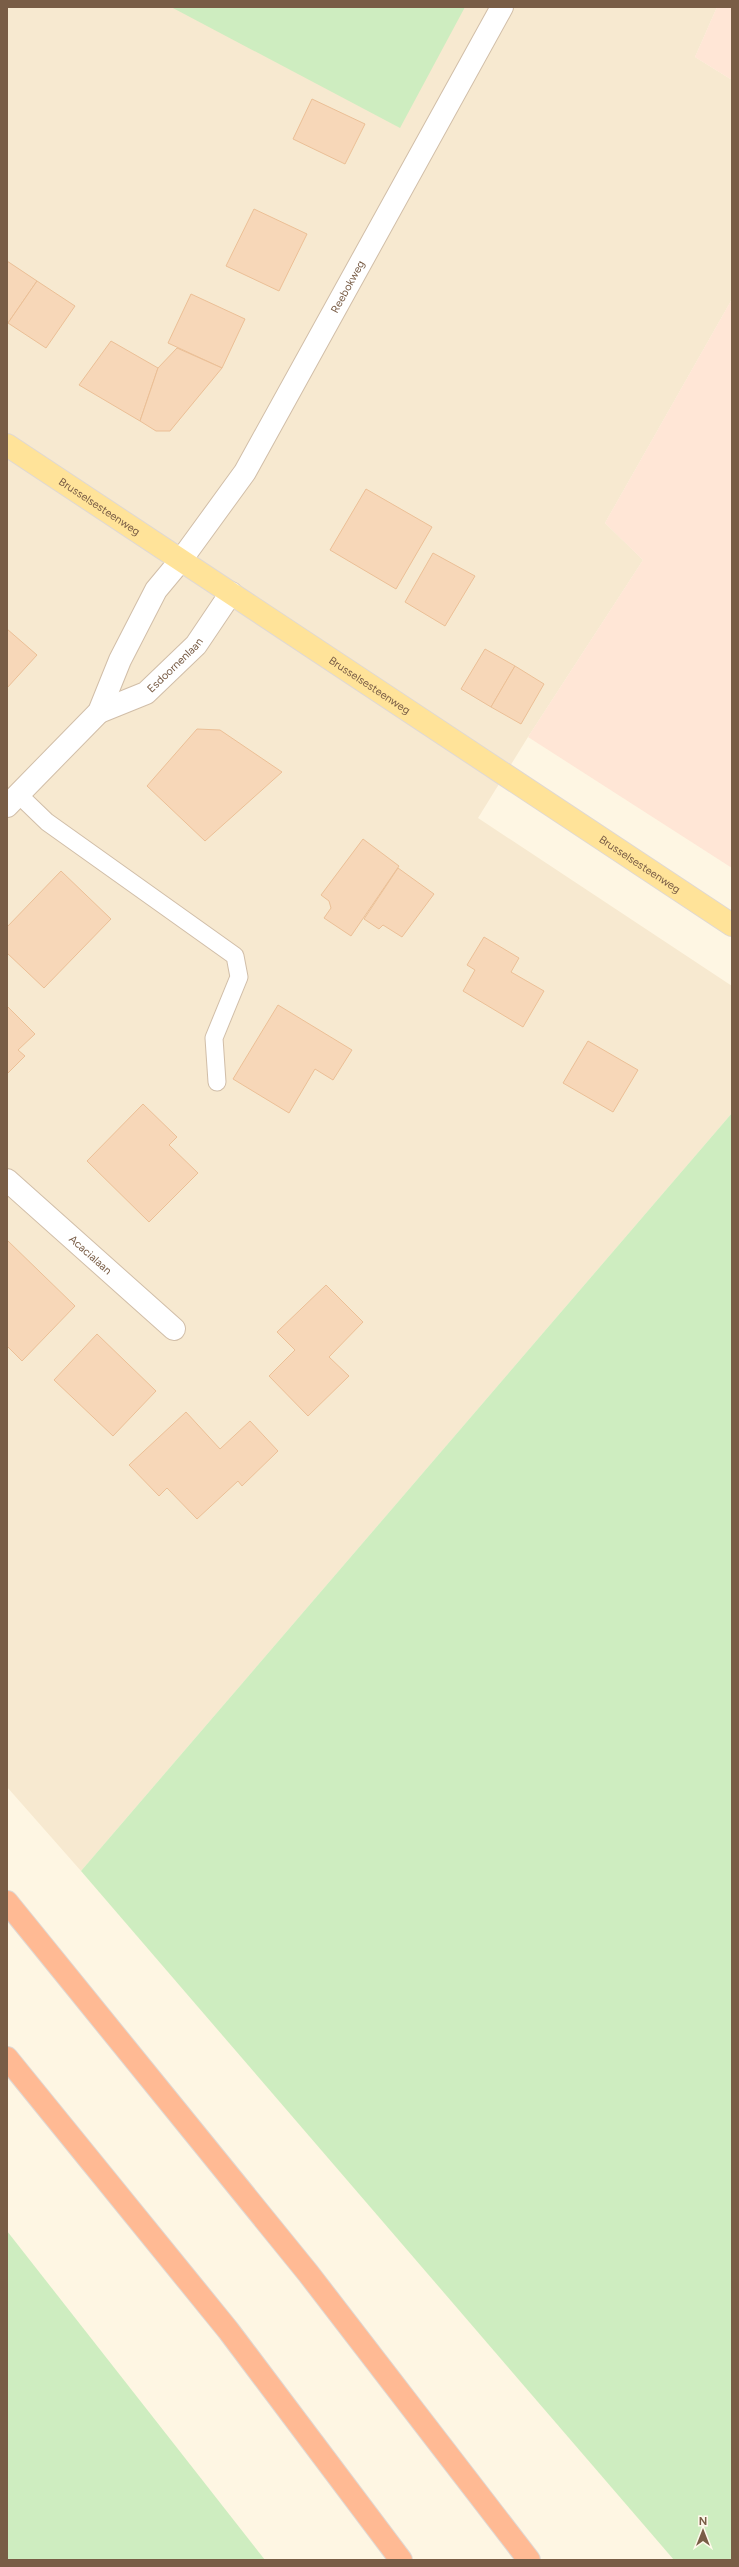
<svg xmlns="http://www.w3.org/2000/svg" width="739" height="2567" font-family="Figtree,sans-serif">
	<rect width="100%" height="100%" fill="#fef6e3"/>
	<polygon fill="#f7e9d0" points="7,7 717,7 695,57 732,80 732,299 605,523 643,560 528,737 478,818 732,986 732,1113 81,1871 7,1787"/>
	<g fill="#ffe6d6">
		<polygon points="717,7 732,7 732,80 695,57"/>
		<polygon points="732,299 732,868 528,737 643,560 605,523"/>
	</g>
	<g fill="#ceedc0">
		<polygon points="171,7 465,7 400,128"/>
		<polygon points="732,1113 732,2560 674,2560 81,1871"/>
		<polygon points="7,2231 265,2560 7,2560"/>
	</g>
	<g fill="#f7d7b8" stroke="#ebbf96">
		<polygon points="312,99 365,124 345,164 293,139"/>
		<polygon points="254,209 307,234 279,291 226,266"/>
		<polygon points="7,261 37,281 8,323 7,322"/>
		<polygon points="37,281 75,306 46,348 8,323"/>
		<polygon points="191,294 245,319 222,368 168,343"/>
		<polygon points="111,341 158,368 140,421 79,385"/>
		<polygon points="177,348 222,368 170,431 156,431 140,421 158,368"/>
		<polygon points="366,489 432,527 396,589 330,550"/>
		<polygon points="433,553 475,576 445,626 405,602"/>
		<polygon points="7,629 37,655 7,688"/>
		<polygon points="485,649 515,666 491,707 461,689"/>
		<polygon points="515,666 544,684 521,724 491,707"/>
		<polygon points="197,729 220,730 282,772 205,841 147,786"/>
		<polygon points="363,839 399,866 351,936 324,918 331,908 329,901 321,895"/>
		<polygon points="398,868 434,894 402,937 383,925 379,929 364,919"/>
		<polygon points="61,871 111,919 44,988 7,953 7,927"/>
		<polygon points="484,937 519,958 511,972 544,991 523,1027 463,991 475,970 467,965"/>
		<polygon points="278,1005 352,1050 333,1080 315,1069 289,1113 233,1079"/>
		<polygon points="7,1006 35,1034 18,1050 25,1056 7,1074"/>
		<polygon points="588,1041 638,1070 613,1112 563,1083"/>
		<polygon points="143,1104 177,1137 169,1145 198,1173 149,1222 87,1161"/>
		<polygon points="7,1240 75,1306 22,1361 7,1346"/>
		<polygon points="326,1285 363,1322 329,1357 349,1376 308,1416 269,1376 295,1350 277,1332"/>
		<polygon points="97,1334 156,1391 113,1436 54,1380"/>
		<polygon points="186,1412 220,1449 250,1421 278,1451 242,1486 238,1481 197,1519 167,1488 159,1496 129,1465"/>
	</g>
	<g fill="none" stroke-linecap="round" stroke-linejoin="round">
		<defs>
			<polyline id="service" points="19,795 47,822 235,956 239,977 214,1038 217,1082"/>
			<g id="minor">
				<path id="s1" d="M99,712L146,693L196,645L231,593"/>
				<path id="s2" d="M7,806L99,712L120,660L156,590L181,560L245,472L502,7"/>
				<path id="s3" d="M7,1180L174,1329"/>
			</g>
			<g id="primary">
				<path id="s4" d="M7,445L732,925"/>
			</g>
			<g id="motorway">
				<polyline points="7,1902 308,2273 529,2560"/>
				<polyline points="7,2058 228,2330 401,2560"/>
			</g>
		</defs>
		<use href="#service" stroke="#d1bea8" stroke-width="19"/>
		<use href="#minor" stroke="#d1bea8" stroke-width="24"/>
		<use href="#primary" stroke="#dfd8d3" stroke-width="24"/>
		<use href="#motorway" stroke="#dfd8d3" stroke-width="24"/>
		<use href="#service" stroke="#fff" stroke-width="17"/>
		<use href="#minor" stroke="#fff" stroke-width="22"/>
		<use href="#primary" stroke="#ffe399" stroke-width="22"/>
		<use href="#motorway" stroke="#ffba94" stroke-width="22"/>
	</g>
	<g text-anchor="middle" dominant-baseline="central" stroke-width="3" stroke-linejoin="round" paint-order="stroke">
		<g font-size="11" fill="#795d46" stroke="#fff9eb">
			<text stroke="none"><textPath href="#s2" startOffset="626">Reebokweg</textPath></text>
			<text stroke="none"><textPath href="#s4" startOffset="111">Brusselsesteenweg</textPath></text>
			<text stroke="none"><textPath href="#s1" startOffset="91">Esdoornenlaan</textPath></text>
			<text stroke="none"><textPath href="#s4" startOffset="435">Brusselsesteenweg</textPath></text>
			<text stroke="none"><textPath href="#s4" startOffset="759">Brusselsesteenweg</textPath></text>
			<text stroke="none"><textPath href="#s3" startOffset="112">Acacialaan</textPath></text>
		</g>
	</g>
	<rect width="739" height="2567" fill="none" stroke="#795d46" stroke-width="16"/>
	<g transform="translate(703 2531)" stroke="#fff9eb" stroke-width="3" paint-order="stroke">
	<path d="M0-3L7 15L0 10L-7 15Z" fill="#795d46"/>
	<text y="-6" font-size="11" font-weight="bold" text-anchor="middle" fill="#795d46">N</text>
	</g>
</svg>
